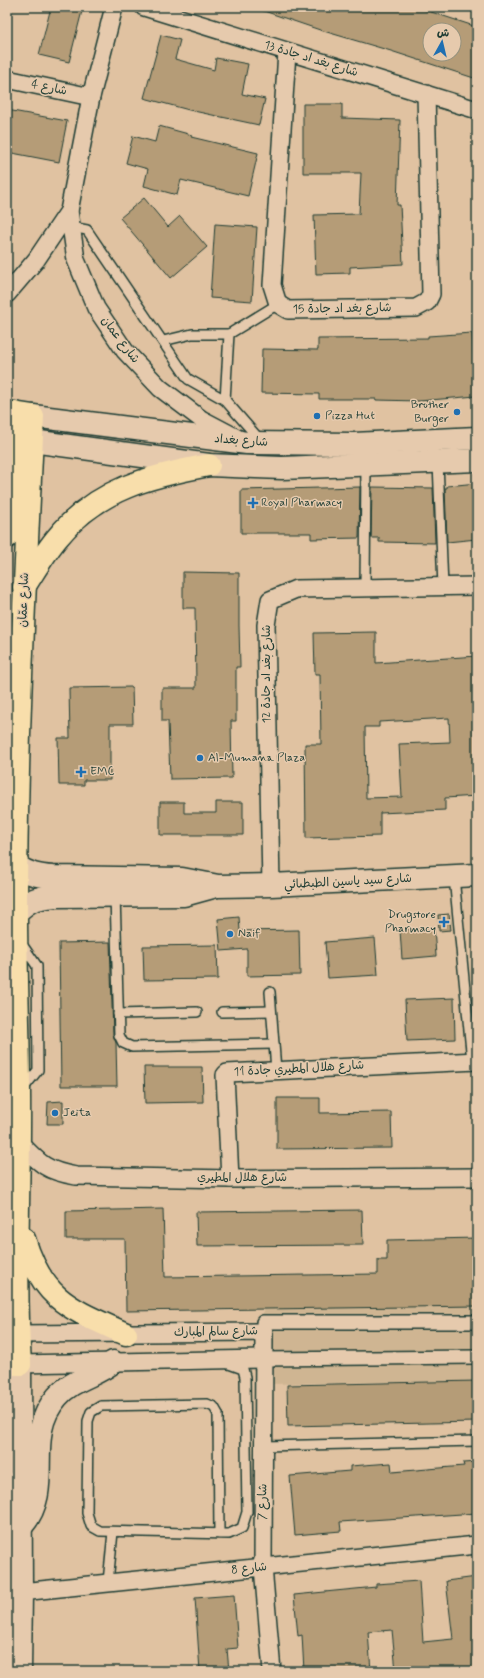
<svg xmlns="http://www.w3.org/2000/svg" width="484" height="1678" font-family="Mynerve,'Playpen Sans Arabic',sans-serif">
	<rect width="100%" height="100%" fill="#e0c2a1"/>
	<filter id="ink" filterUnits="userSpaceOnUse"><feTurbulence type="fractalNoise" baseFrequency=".025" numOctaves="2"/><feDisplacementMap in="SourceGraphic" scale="8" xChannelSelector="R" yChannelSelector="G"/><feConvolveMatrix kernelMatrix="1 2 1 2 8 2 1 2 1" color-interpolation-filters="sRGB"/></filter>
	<g filter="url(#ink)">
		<polygon fill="#cfb592" points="477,1304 477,1381 264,1384 263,1309"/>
		<g fill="#b59c77" stroke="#1f3d34" fill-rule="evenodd">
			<polygon points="51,7 83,7 69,62 39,55"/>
			<path d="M259,7H416L477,27V79L391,51L320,30L258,9ZM430,30H454V54H430Z"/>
			<polygon points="161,35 180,40 175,59 214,70 216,58 248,64 242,94 265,99 259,125 189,110 144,98"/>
			<polygon points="303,104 342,104 342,118 400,120 397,205 400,205 403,264 350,267 350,273 316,274 314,215 359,214 361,173 303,173"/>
			<polygon points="7,110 67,121 59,162 7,152"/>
			<polygon points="159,126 192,135 191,137 258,153 248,196 181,180 177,195 144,186 148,169 126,163 133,136 155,142"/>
			<polygon points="144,198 168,227 180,216 207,247 171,278 120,218"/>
			<polygon points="215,224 257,227 252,301 210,298"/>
			<polygon points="472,333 476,396 419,401 376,400 376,399 319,399 319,394 261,393 262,349 318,350 318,339 428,338 428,336"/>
			<polygon points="477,483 477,539 447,542 445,488 447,488 447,486"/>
			<polygon points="360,487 359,538 311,539 311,533 241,533 241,490"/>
			<polygon points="372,487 433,488 435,543 379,542 379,538 371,538"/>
			<polygon points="183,572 239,573 239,626 240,667 236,667 236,721 231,721 232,778 170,779 168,721 162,721 162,688 196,688 195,608 183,608"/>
			<path d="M376,632V663L477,656V796L445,798V810L380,813V836L306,838L305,744H321L320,674H315L314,633ZM449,718L450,742L399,744L402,797L366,798L365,727H379V722Z"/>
			<polygon points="132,687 133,724 110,724 110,780 84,780 84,785 59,785 58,738 70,738 69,688"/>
			<polygon points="160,802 184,802 184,813 216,813 216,802 243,802 243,835 160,835"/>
			<polygon points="449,914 451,930 439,931 438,915"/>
			<polygon points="239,917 240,931 299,930 300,975 247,976 247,949 221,951 218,919"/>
			<polygon points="434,927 436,956 402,959 400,930"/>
			<polygon points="375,938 378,975 328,978 325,942"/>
			<polygon points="110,942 113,1035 116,1043 117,1086 61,1086 59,943"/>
			<polygon points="217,945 218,979 144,980 143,946"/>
			<polygon points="454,998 455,1039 407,1041 405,1000"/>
			<polygon points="144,1067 202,1067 203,1102 145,1103"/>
			<polygon points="277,1098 320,1098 320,1113 391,1112 392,1148 277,1149"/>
			<polygon points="63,1101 63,1124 47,1124 48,1102"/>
			<polygon points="163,1209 165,1277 378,1274 378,1260 387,1260 387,1240 477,1238 477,1306 126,1311 125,1239 66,1239 66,1211"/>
			<polygon points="362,1210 363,1245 197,1246 196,1212"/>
			<polygon points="477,1381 477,1422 288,1426 287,1385"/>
			<polygon points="477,1462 477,1513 340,1522 341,1531 295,1535 290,1476 350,1471 350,1466 391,1463 392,1472 464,1466 463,1463"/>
			<polygon points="477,1577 477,1671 396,1671 392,1630 368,1632 371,1671 304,1671 302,1635 298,1636 294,1595 376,1587 376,1584 419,1581 423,1642 453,1639 446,1581"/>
			<polygon points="234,1595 238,1648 227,1649 229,1671 200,1671 195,1598"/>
		</g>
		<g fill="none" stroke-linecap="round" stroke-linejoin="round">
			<defs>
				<g id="service">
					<polyline points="71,227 87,230 188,379 225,400 260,440"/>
					<polyline points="163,341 192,334 229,334"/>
					<polyline points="225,400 229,334 278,304"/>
					<polyline points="438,462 443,587"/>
					<polyline points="365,588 366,465"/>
					<polyline points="454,877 472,1061"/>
					<polyline points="115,895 119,1035 123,1043 132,1047 274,1044"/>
					<polyline points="21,943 37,966 38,1070 23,1089"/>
					<polyline points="270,992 276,1070"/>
					<polyline points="222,1012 271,1011"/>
					<polyline points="118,1014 197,1012"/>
					<polyline points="264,1446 477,1441"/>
					<polyline points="219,1534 218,1414 214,1407 207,1404 101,1406 91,1412 88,1421 87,1513 91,1526 100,1531 229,1534 242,1528 247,1512 245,1377 243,1369 229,1364"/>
					<polyline points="108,1582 113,1532"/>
				</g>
				<g id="pedestrian">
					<polyline points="264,1332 263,1322 477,1322"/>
					<polyline points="263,1359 477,1357"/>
				</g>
				<g id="minor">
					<polyline points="114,7 91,97 69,211 76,260 96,308 125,351 160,388 201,419 239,439"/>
					<polyline points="144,7 477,110"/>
					<polyline points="287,52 272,285 278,304 288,310 416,308 427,302 431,294 426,94"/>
					<polyline points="7,79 91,97"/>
					<polyline points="7,294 36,260 69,211"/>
					<polyline points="271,885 266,625 270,600 296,589 477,586"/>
					<path d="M19,1142C40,1164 46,1171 76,1176L230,1179L477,1177"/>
					<polyline points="230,1179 225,1075 227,1073 477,1061"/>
					<polyline points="18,1334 264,1332 263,1567 272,1671"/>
					<polyline points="20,1364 263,1359"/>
					<polyline points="21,1592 477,1545"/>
				</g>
				<g id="tertiary">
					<path d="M16,865C28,874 38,876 53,877L182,879L218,886L271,885L477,875"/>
					<path d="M16,913C30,899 36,898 55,896L184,895L213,887"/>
				</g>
				<g id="secondary">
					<polyline points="33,416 247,443 354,444 477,438"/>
					<polyline points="32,441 209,465 282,468 477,460"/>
					<path d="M22,1526C56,1487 21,1438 57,1397C72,1379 96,1376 113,1362"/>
					<polyline points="20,1671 21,1592 20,1364"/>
				</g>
				<g id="primary">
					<path d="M7,412L33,416C25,581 16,746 16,912C16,972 19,1032 19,1093C20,1183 14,1274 20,1364"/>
					<polyline points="7,537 14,413"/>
					<path d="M24,587C35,570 45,552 58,537C98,488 151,476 209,465"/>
					<path d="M24,1239C43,1301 71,1309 126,1334"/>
				</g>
				<g id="trunk">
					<polyline points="7,1335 18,1334"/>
					<polyline points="7,1364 20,1364"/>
				</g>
			</defs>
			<use href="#service" stroke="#1f3d34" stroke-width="12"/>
			<use href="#pedestrian" stroke="#1f3d34" stroke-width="16"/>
			<use href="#minor" stroke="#1f3d34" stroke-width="20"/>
			<use href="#tertiary" stroke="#1f3d34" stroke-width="25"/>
			<use href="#secondary" stroke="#1f3d34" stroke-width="25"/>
			<use href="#primary" stroke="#1f3d34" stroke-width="25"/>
			<use href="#trunk" stroke="#1f3d34" stroke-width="25"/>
			<use href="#service" stroke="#e6caad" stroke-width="9"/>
			<use href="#pedestrian" stroke="#e6caad" stroke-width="13"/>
			<use href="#minor" stroke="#e6caad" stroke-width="17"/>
			<use href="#tertiary" stroke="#e6caad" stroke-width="22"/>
			<use href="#secondary" stroke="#e6caad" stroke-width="22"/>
			<use href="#primary" stroke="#f8deab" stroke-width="22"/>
			<use href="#trunk" stroke="#f8deab" stroke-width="22"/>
		</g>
	</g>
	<g fill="#1f6fb2" stroke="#e6caad" stroke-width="1.5">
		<circle cx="457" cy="412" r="4"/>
		<circle cx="317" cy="416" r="4"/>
		<path d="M251 497h4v4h4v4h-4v4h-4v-4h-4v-4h4z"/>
		<circle cx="200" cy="758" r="4"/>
		<path d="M79 766h4v4h4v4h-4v4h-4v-4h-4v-4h4z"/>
		<path d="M442 916h4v4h4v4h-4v4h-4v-4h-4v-4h4z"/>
		<circle cx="230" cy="934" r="4"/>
		<circle cx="55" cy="1113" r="4"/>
	</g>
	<g text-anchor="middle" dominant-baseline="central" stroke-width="3" stroke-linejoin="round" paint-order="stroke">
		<g font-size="12" fill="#1f3d34" stroke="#e6caad">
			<text transform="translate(311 59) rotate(17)">شارع بغد اد جادة 13</text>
			<text transform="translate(49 88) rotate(12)">شارع 4</text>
			<text transform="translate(342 309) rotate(-1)">شارع بغد اد جادة 15</text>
			<text transform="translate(120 340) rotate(53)">شارع عمان</text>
			<text transform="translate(241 441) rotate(4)">شارع بغداد</text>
			<text transform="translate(24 600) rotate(-88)">شارع عمّان</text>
			<text transform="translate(267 674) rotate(-90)">شارع بغد اد جادة 12</text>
			<text transform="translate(348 882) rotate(-3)">شارع سيد ياسين الطبطبائي</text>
			<text transform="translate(299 1069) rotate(-3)">شارع هلال المطيري جادة 11</text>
			<text x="242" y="1178">شارع هلال المطيري</text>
			<text transform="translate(216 1332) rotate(-1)">شارع سالم المبارك</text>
			<text transform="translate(263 1502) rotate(-89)">شارع 7</text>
			<text transform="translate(249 1569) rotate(-6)">شارع 8</text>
		</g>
		<g font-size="12" fill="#1f3d34" stroke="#e6caad" text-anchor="start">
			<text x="449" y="405" text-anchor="end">Brother<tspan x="449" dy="14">Burger</tspan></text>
			<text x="325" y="416">Pizza Hut</text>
			<text x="261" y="503">Royal Pharmacy</text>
			<text x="208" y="758">Al-Mumana Plaza</text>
			<text x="90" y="772">EMC</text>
			<text x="436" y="915" text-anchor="end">Drugstore<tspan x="436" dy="14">Pharmacy</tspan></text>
			<text x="238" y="934">Naif</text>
			<text x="63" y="1113">Jeita</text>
		</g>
	</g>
	<rect width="484" height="1678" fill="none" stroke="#e6caad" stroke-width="24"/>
	<rect x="12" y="12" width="460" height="1654" fill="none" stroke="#1f3d34" stroke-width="1.5" filter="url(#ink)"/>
	<g transform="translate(442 42) rotate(8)"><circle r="19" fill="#e6caad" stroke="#96927d"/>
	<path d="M0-3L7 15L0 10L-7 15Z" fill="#1f6fb2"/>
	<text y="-6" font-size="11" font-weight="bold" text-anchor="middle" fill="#1f3d34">ش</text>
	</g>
</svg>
